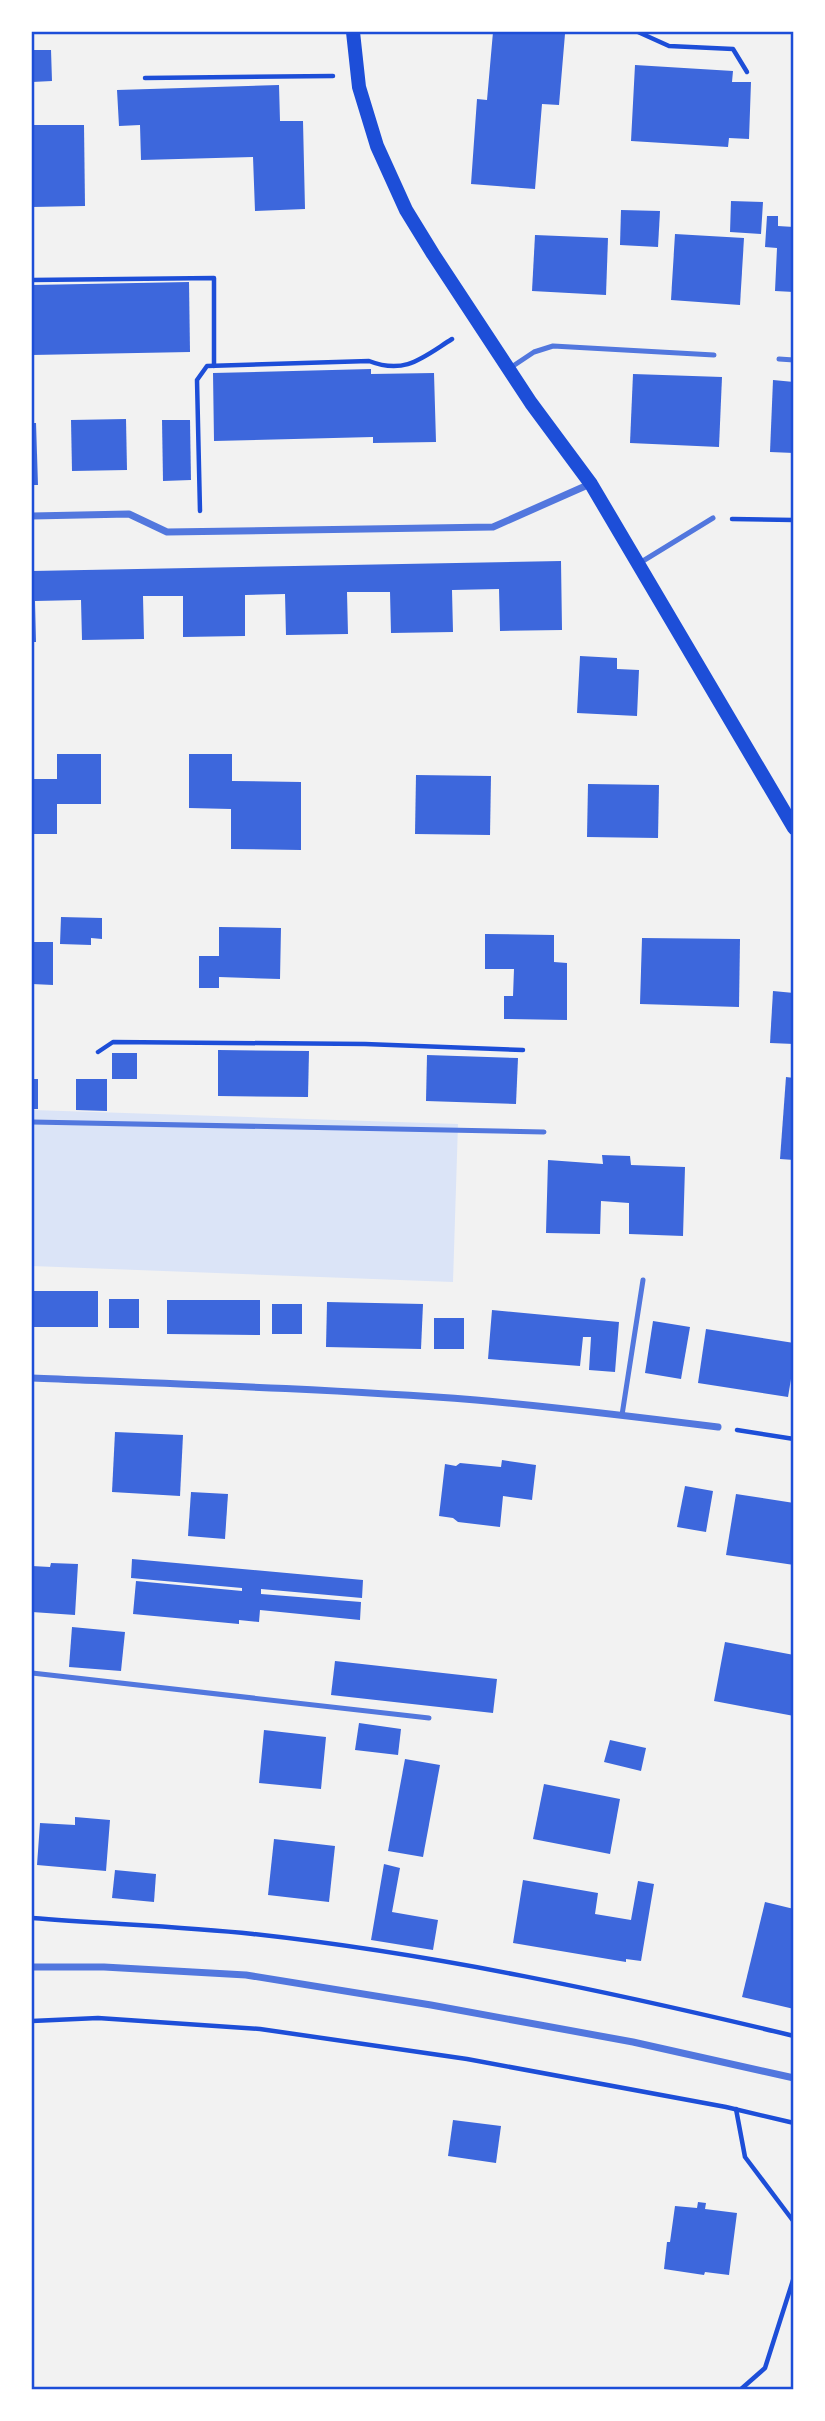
<svg xmlns="http://www.w3.org/2000/svg" width="825" height="2421" font-family="Montserrat,sans-serif">
	<rect width="100%" height="100%" fill="#f2f2f2"/>
	<polygon fill="#dbe4f7" points="32,1110 458,1124 453,1282 32,1266"/>
	<g fill="#3d67dc">
		<polygon points="493,32 565,34 559,105 542,104 535,189 471,184 477,99 487,100"/>
		<polygon points="32,50 51,50 52,81 32,82"/>
		<polygon points="635,65 733,71 732,82 751,82 749,139 729,138 728,147 631,141"/>
		<polygon points="279,85 280,121 303,121 305,209 255,211 253,157 141,160 140,125 119,126 117,90"/>
		<polygon points="32,125 84,125 85,206 32,207"/>
		<polygon points="731,201 763,202 761,234 730,232"/>
		<polygon points="621,210 660,211 658,247 620,245"/>
		<polygon points="767,216 778,216 778,226 794,227 794,292 775,291 777,248 765,247"/>
		<polygon points="675,234 744,238 740,305 671,300"/>
		<polygon points="535,235 608,238 606,295 532,291"/>
		<polygon points="189,282 190,352 32,355 32,285"/>
		<polygon points="371,369 371,374 434,373 436,442 373,443 373,437 214,441 213,373"/>
		<polygon points="633,374 722,377 719,447 630,443"/>
		<polygon points="773,380 794,382 794,453 770,452"/>
		<polygon points="126,419 127,470 72,471 71,420"/>
		<polygon points="162,420 190,420 191,480 163,481"/>
		<polygon points="32,423 36,423 38,485 32,485"/>
		<polygon points="561,561 562,630 500,631 499,589 452,590 453,632 391,633 390,592 347,592 348,634 286,635 285,594 245,595 245,636 183,637 183,596 143,596 144,639 82,640 81,600 35,601 36,642 32,642 32,571"/>
		<polygon points="580,656 617,658 617,669 639,670 637,716 577,713"/>
		<polygon points="57,754 101,754 101,804 57,804 57,834 32,834 32,779 57,779"/>
		<polygon points="189,754 232,754 232,781 301,782 301,850 231,849 231,809 189,808"/>
		<polygon points="416,775 491,776 490,835 415,834"/>
		<polygon points="588,784 659,785 658,838 587,837"/>
		<polygon points="61,917 102,918 102,939 91,938 91,945 60,944"/>
		<polygon points="219,927 281,928 280,979 219,977 219,988 199,988 199,956 219,956"/>
		<polygon points="485,934 554,935 554,962 567,963 567,1020 504,1019 504,996 513,996 514,969 485,969"/>
		<polygon points="642,938 740,939 739,1007 640,1004"/>
		<polygon points="32,942 53,942 53,985 32,984"/>
		<polygon points="773,991 794,993 794,1044 770,1043"/>
		<polygon points="218,1050 309,1051 308,1097 218,1096"/>
		<rect x="112" y="1053" width="25" height="26"/>
		<polygon points="427,1055 518,1058 516,1104 426,1101"/>
		<polygon points="786,1077 794,1078 794,1160 780,1159"/>
		<rect x="32" y="1079" width="6" height="30"/>
		<polygon points="76,1079 107,1079 107,1111 76,1110"/>
		<polygon points="602,1155 630,1156 631,1165 685,1167 683,1236 629,1234 629,1203 601,1201 600,1234 546,1233 548,1160 603,1164"/>
		<rect x="32" y="1291" width="66" height="36"/>
		<rect x="109" y="1299" width="30" height="29"/>
		<polygon points="167,1300 260,1300 260,1335 167,1334"/>
		<polygon points="327,1302 423,1304 421,1349 326,1347"/>
		<rect x="272" y="1304" width="30" height="30"/>
		<polygon points="492,1310 619,1322 615,1372 589,1370 591,1337 583,1337 580,1366 488,1359"/>
		<rect x="434" y="1318" width="30" height="31"/>
		<polygon points="653,1321 690,1327 681,1379 645,1373"/>
		<polygon points="706,1329 794,1343 794,1361 788,1397 698,1383"/>
		<polygon points="115,1432 183,1435 180,1496 112,1492"/>
		<polygon points="502,1460 536,1465 532,1500 503,1496 500,1527 458,1522 453,1518 439,1516 445,1464 456,1466 460,1463 501,1467"/>
		<polygon points="685,1486 713,1491 706,1532 677,1527"/>
		<polygon points="191,1492 228,1494 225,1539 188,1536"/>
		<polygon points="736,1494 794,1503 794,1565 726,1555"/>
		<polygon points="132,1559 363,1580 362,1598 261,1589 261,1594 361,1602 360,1620 260,1610 259,1622 239,1620 239,1624 133,1614 136,1581 242,1591 242,1588 131,1578"/>
		<polygon points="51,1563 78,1564 75,1615 32,1612 32,1566 50,1567"/>
		<polygon points="72,1627 125,1632 121,1671 69,1667"/>
		<polygon points="725,1642 794,1655 794,1716 714,1701"/>
		<polygon points="335,1661 497,1679 493,1713 331,1695"/>
		<polygon points="359,1723 401,1729 398,1755 355,1750"/>
		<polygon points="264,1730 326,1737 321,1789 259,1783"/>
		<polygon points="610,1740 646,1748 641,1771 604,1762"/>
		<polygon points="405,1759 440,1765 423,1857 388,1851"/>
		<polygon points="544,1784 620,1799 610,1854 533,1839"/>
		<polygon points="75,1817 110,1820 106,1871 37,1865 40,1823 75,1825"/>
		<polygon points="274,1839 335,1846 329,1902 268,1895"/>
		<polygon points="384,1864 400,1868 392,1912 438,1920 433,1950 371,1940"/>
		<polygon points="115,1870 156,1874 154,1902 112,1898"/>
		<polygon points="523,1880 598,1893 595,1914 631,1920 638,1881 654,1884 641,1961 626,1959 626,1962 513,1943"/>
		<polygon points="765,1902 794,1909 794,2009 742,1997"/>
		<polygon points="453,2120 501,2126 496,2163 448,2156"/>
		<polygon points="698,2202 706,2203 705,2209 737,2213 729,2275 705,2272 704,2275 664,2269 667,2242 670,2242 675,2206 697,2208"/>
	</g>
	<g fill="none" stroke-linecap="round" stroke-linejoin="round">
		<g stroke="#1d4ed8" stroke-width="4.5">
			<polyline points="638,32 669,46 733,49 747,72"/>
			<polyline points="145,78 333,76"/>
			<polyline points="32,280 214,278 214,366"/>
			<path d="M200,511L197,380L207,366L369,361C405,375 422,358 452,339"/>
			<polyline points="732,519 794,520"/>
			<polyline points="98,1052 113,1042 365,1044 523,1050"/>
			<polyline points="737,1430 794,1439"/>
			<path d="M32,1918C105,1924 180,1926 253,1934C435,1954 616,1993 794,2036"/>
			<polyline points="32,2021 98,2018 260,2029 467,2059 726,2107 794,2123"/>
			<polyline points="736,2109 745,2157 794,2222"/>
			<polyline points="740,2390 765,2368 794,2277"/>
		</g>
		<g stroke="#5277de" stroke-width="5">
			<polyline points="779,359 794,360"/>
			<polyline points="510,368 534,352 553,346 714,355"/>
			<polyline points="638,564 713,518"/>
			<polyline points="32,1122 544,1132"/>
			<polyline points="622,1415 643,1280"/>
			<polyline points="32,1673 429,1718"/>
		</g>
		<g stroke="#5277de" stroke-width="7">
			<polyline points="32,516 129,514 167,532 493,527 590,484"/>
			<path d="M32,1378C180,1384 328,1389 476,1400C557,1407 638,1417 718,1427"/>
			<polyline points="32,1967 104,1967 246,1975 431,2005 633,2042 794,2078"/>
		</g>
		<polyline stroke="#1d4ed8" stroke-width="14" points="353,32 359,87 377,146 406,210 433,254 531,403 591,484 794,828"/>
	</g>
	<rect width="825" height="2421" fill="none" stroke="#ffffff" stroke-width="66"/>
	<rect x="33" y="33" width="759" height="2355" fill="none" stroke="#1d4ed8" stroke-width="2.5"/>
</svg>
